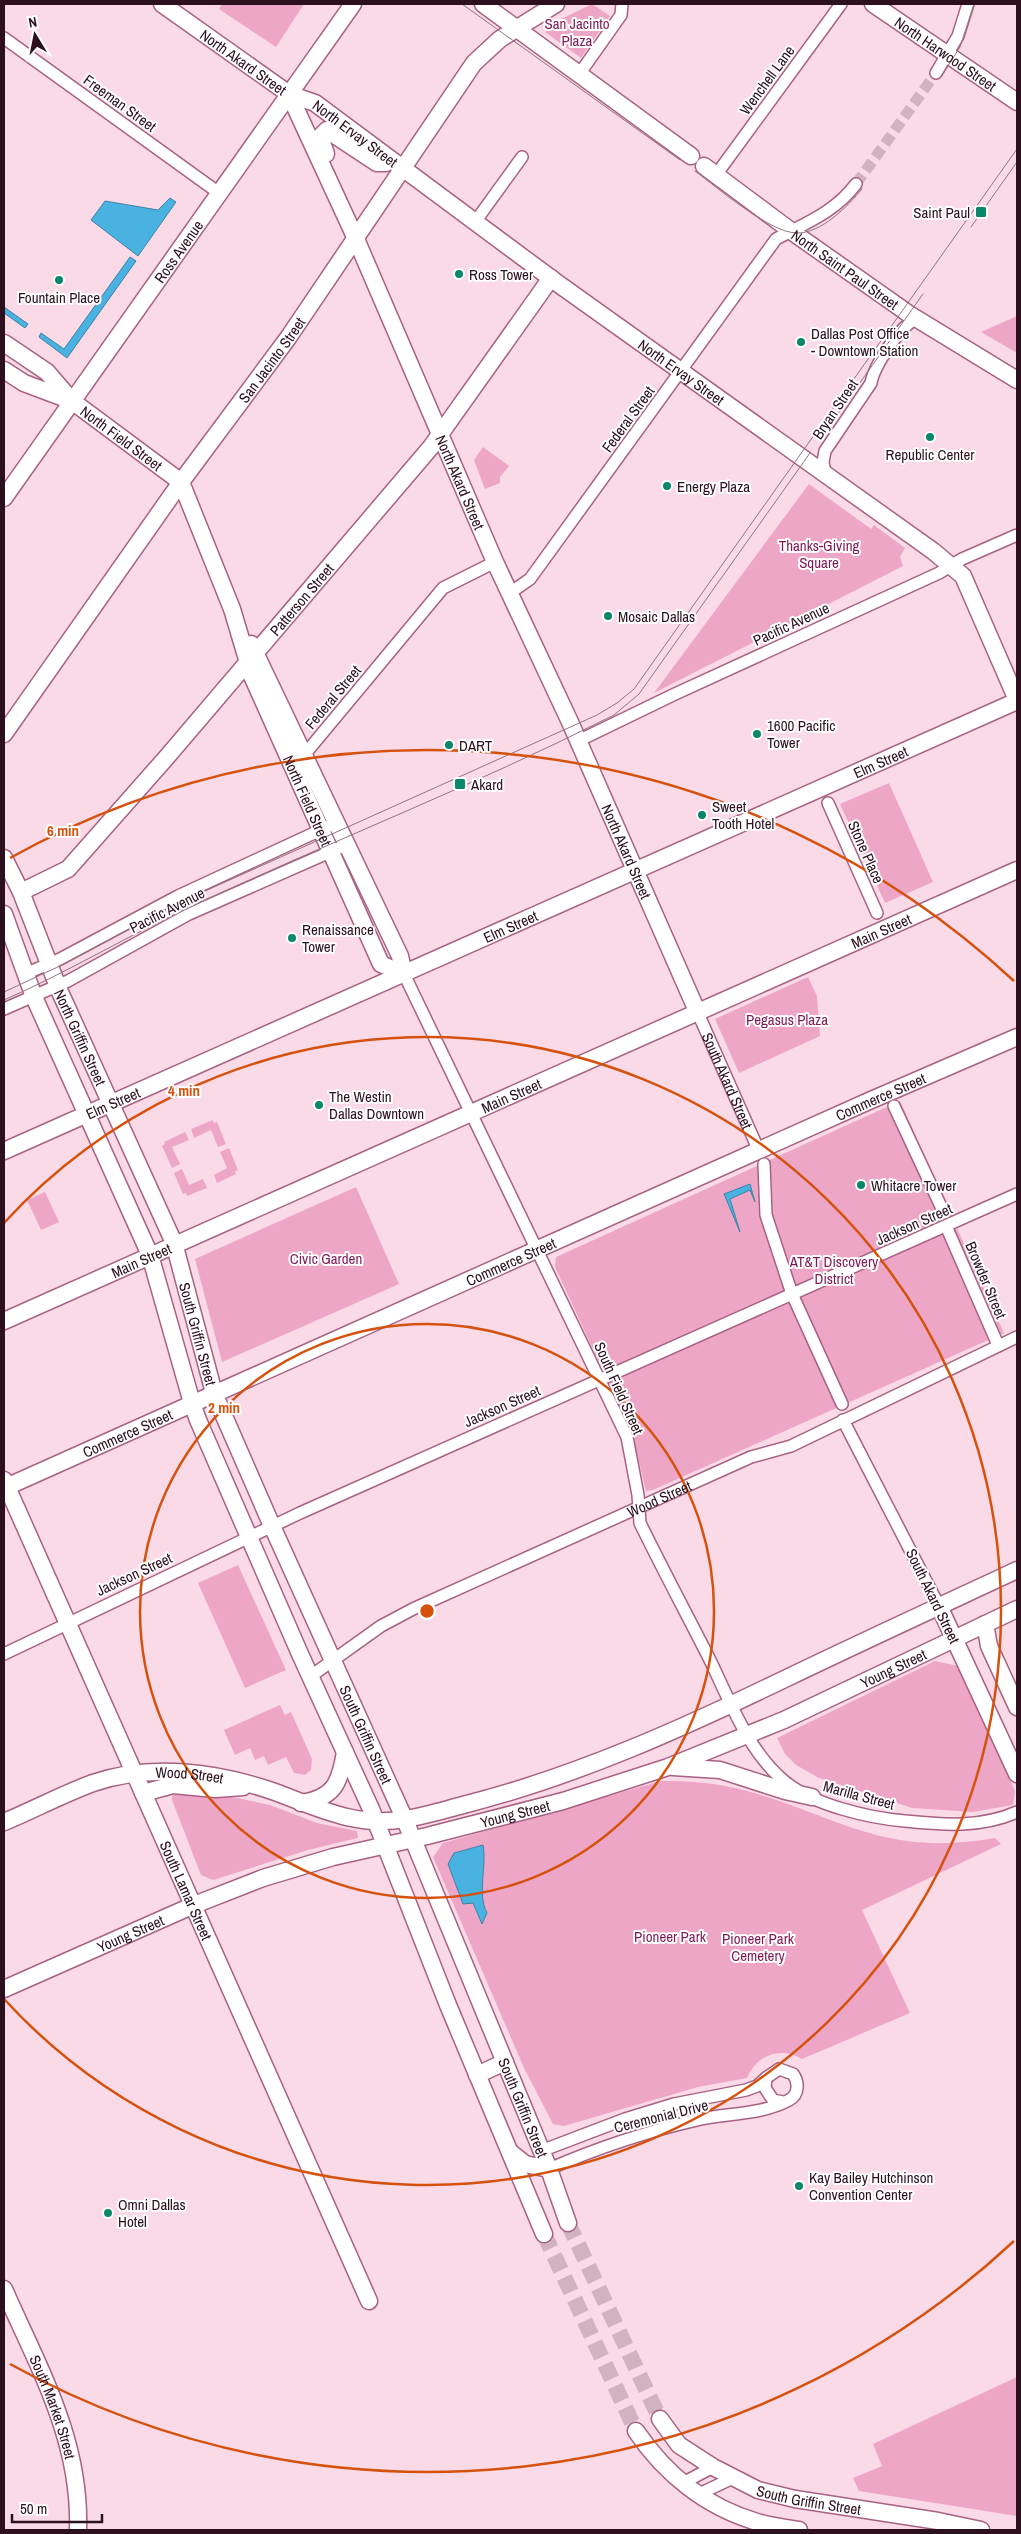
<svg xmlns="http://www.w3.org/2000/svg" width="1021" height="2534" font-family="'Archivo Narrow',sans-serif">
	<rect width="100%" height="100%" fill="#fbdae8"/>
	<g fill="#eea6c7">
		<polygon points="222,4 304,4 276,47 219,9"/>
		<polygon points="592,4 610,16 581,58 545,32 557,21"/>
		<polygon points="1017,316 1017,353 981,332"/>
		<polygon points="483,447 509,466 500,477 500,483 485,489 474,460"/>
		<polygon points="809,484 871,529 874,525 905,548 900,557 903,566 654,693"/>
		<polygon points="889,783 933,882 885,903 840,804"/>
		<polygon points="808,977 817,996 820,1036 739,1073 715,1019"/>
		<polygon points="900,1101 1004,1333 653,1490 646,1491 632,1434 555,1267 556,1257"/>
		<polygon points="213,1120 214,1123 217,1122 226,1144 218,1147 211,1130 194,1138 191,1129"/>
		<polygon points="185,1132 189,1140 172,1147 180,1164 172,1168 162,1146 165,1144 164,1142"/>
		<polygon points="229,1148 238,1170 235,1171 236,1174 217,1183 214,1175 227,1168 220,1152"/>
		<polygon points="182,1169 189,1185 203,1179 207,1188 187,1196 186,1193 183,1194 174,1173"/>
		<polygon points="356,1187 399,1284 222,1362 195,1259"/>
		<polygon points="45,1192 59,1222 41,1230 27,1200"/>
		<polygon points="238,1565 286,1670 245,1688 198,1583"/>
		<polygon points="935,1661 958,1666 1015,1791 1013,1805 973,1812 912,1808 819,1778 796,1765 785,1754 777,1738"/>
		<polygon points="280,1705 285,1715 291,1712 312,1759 311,1770 305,1775 294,1773 286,1757 268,1765 264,1756 255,1760 250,1748 235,1755 224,1730"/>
		<path d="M661,1781C691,1781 718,1783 747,1791C801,1805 852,1834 907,1841C937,1845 965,1843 995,1838L1001,1844L862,1910L910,2013L802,2059C780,2046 757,2055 747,2078L698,2087L564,2126L553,2124L524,2068L433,1857L443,1843Z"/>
		<polygon points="178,1792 228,1796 270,1805 317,1823 357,1831 358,1838 308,1850 213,1880 201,1875 172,1800 172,1796"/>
		<polygon points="1017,2377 1017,2516 859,2491 853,2478 882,2466 873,2444"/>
	</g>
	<g fill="#49b2e0" stroke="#4081a6">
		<polygon points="170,198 176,202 138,256 91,220 105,201 158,210"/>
		<polygon points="130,257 136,261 67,358 39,337 41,333 64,349"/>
		<polygon points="4,307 28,324 25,328 4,313"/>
		<polygon points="750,1184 755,1202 750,1190 730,1199 740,1232 724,1194"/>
		<path d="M483,1845C487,1865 477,1895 487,1913L482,1924L473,1903L463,1904L448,1864L454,1853Z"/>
	</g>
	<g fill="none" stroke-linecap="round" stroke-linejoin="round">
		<polyline stroke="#d2b2c0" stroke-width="11" stroke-dasharray="11 5.5" stroke-linecap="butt" points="856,184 936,73"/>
		<g stroke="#d2b2c0" stroke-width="16" stroke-dasharray="16 8" stroke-linecap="butt">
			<polyline points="568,2223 660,2419"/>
			<polyline points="544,2234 636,2431"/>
		</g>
		<defs>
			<g id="street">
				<polyline points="4,38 219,193"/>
				<polyline points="580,73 621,15 622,4"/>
				<polyline points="936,73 958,36 968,4"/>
				<polyline points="716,175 841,4"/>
				<polyline points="475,222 522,157"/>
				<path d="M825,472L823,462L825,451L871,383C874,366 900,326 916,319"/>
				<path d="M510,593L530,579L776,239C806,223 835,212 856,184"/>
				<polyline points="578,741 675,694 939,573 962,559 1017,535"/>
				<polyline points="305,754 443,588 495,562"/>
				<polyline points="828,803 877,913"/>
				<polyline points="25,974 60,959 178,896 338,822"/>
				<path d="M404,974L627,1437L638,1495L640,1523C662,1568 686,1613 709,1658C729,1699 748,1751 784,1781C813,1805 869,1818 905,1821C944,1825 981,1828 1017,1812"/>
				<polyline points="4,1009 68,981 189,914 348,844"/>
				<path id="s1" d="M697,1011L759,1151"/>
				<polyline points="894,1106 944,1213"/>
				<polyline points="764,1164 766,1215 792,1294 842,1404"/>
				<polyline points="946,1226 998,1345"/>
				<polyline points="843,1420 939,1606"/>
				<polyline points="4,1654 300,1513 1017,1194"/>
				<path id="s2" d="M311,1676L381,1626L413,1609L751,1457L791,1446L1017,1337"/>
				<polyline points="541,2151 625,2119 674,2104 746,2090 757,2086 766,2078"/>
				<path d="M549,2169C597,2148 645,2132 697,2120C726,2113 762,2115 789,2100C799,2095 799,2082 793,2074L779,2069L766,2078L765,2088L773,2100L783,2102"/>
				<polyline points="683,2483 713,2467"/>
				<polyline points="699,2494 733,2478"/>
			</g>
			<g id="secondary">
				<path id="s3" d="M162,4L289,94L356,239L495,562L570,722L697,1011"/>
				<polyline points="483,4 691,156"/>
				<path id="s4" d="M873,4L1017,102"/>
				<path id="s5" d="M289,94L315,103L560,285L933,551L963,576L1017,700"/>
				<polyline points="326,154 320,137 327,130 377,163 386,163"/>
				<path id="s6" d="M704,166L791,231L909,314L1017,380"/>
				<path id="s7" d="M4,343L47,372L72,401L181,482L232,609L252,676L381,964L404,974"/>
				<polyline points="4,370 24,383 72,401"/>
				<path id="s8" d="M4,498L353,4"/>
				<polyline points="251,644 400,956 404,974"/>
				<path id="s9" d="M4,734L181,482L288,338L474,63L500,39L556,4"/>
				<path id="s10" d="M4,858L21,892L60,992L174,1243L214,1393L272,1526L405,1820L549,2169L568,2223"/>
				<path id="s11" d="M21,892L68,869L166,758L431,447L551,278"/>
				<polyline points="4,914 34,997 150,1255 192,1403 198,1420 300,1654 371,1809 448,2005 544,2234"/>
				<path id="s12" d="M4,1151L1017,701"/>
				<path id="s13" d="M4,1321L1017,870"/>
				<path id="s14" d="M4,1480L369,2301"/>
				<path id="s15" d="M4,1488L869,1101L1017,1037"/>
				<polyline points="939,1606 1017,1774"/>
				<polyline points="985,1624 989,1646 1017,1707"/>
				<polyline points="673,1767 720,1770 785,1791 812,1797"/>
				<polyline points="143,1793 173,1785 215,1789 243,1787"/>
				<path d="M301,1803C334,1798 340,1783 345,1752"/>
				<path id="s16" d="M4,1822C33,1810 63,1794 93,1783C151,1763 218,1772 275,1792C318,1808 358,1828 405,1819C425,1816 444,1810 463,1805C578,1776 685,1727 791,1676C866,1640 942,1605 1017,1570"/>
				<path id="s17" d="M4,1989L194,1905L263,1878L333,1857L427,1836L563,1801L668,1767L784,1720L1017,1609"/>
				<polyline points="477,2075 505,2062"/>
				<polyline points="510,2152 525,2164 549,2169"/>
				<path id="s18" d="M4,2289C39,2369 81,2440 78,2530"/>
				<path id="s19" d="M660,2419L679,2445L713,2467L758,2490L795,2499L938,2521L981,2530"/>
				<path d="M636,2431C665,2474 706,2507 757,2522C770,2526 785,2528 799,2530"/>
			</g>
		</defs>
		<use href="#street" stroke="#a86183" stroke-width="14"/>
		<use href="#secondary" stroke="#a86183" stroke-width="19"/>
		<use href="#street" stroke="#fff" stroke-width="11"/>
		<use href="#secondary" stroke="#fff" stroke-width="16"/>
		<g stroke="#917381" stroke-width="1">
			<polyline points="462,4 680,160"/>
			<polyline points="941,77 960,47 974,4"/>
			<path d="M695,171C718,188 769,232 796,233C821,234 848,206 862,189"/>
			<polyline points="971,227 1017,162"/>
			<polyline points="832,422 923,294"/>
			<polyline points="4,992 62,965 174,905 597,715 617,703 634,689 1017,149"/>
			<path d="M4,1000C64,974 120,940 180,912C323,844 472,787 614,715L639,694L810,453"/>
		</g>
	</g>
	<g fill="none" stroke="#d5520e" stroke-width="2.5">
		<circle cx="427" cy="1611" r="287"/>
		<path d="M4 1223A574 574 0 1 1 4 1999"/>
		<path d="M1014 2241A861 861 0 0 1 10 2364M10 858A861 861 0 0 1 1014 981"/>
	</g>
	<g fill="#09876a" stroke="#fff" stroke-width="2">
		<rect x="975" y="206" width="12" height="12" rx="2.5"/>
		<circle cx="459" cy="274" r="5"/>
		<circle cx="59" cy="280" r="5"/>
		<circle cx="801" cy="342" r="5"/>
		<circle cx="930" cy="437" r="5"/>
		<circle cx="667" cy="486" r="5"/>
		<circle cx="608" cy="616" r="5"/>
		<circle cx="757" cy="734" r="5"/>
		<circle cx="449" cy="745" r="5"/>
		<rect x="454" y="778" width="12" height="12" rx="2.5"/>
		<circle cx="702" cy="815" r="5"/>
		<circle cx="292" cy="938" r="5"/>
		<circle cx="319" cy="1105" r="5"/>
		<circle cx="861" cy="1185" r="5"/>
		<circle cx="799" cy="2186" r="5"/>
		<circle cx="108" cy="2213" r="5"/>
	</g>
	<g text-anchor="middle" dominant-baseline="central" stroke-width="4" stroke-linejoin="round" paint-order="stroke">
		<g font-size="15" fill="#7f1a55" stroke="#fff">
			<text x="577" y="23">San Jacinto<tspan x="577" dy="17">Plaza</tspan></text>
			<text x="819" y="545">Thanks-Giving<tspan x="819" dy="17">Square</tspan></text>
			<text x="787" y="1019">Pegasus Plaza</text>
			<text x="326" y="1258">Civic Garden</text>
			<text x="834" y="1261">AT&amp;T Discovery<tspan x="834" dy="17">District</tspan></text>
			<text x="670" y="1936">Pioneer Park</text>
			<text x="758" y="1938">Pioneer Park<tspan x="758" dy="17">Cemetery</tspan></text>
		</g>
		<g font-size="15" fill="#2c101e" stroke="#fff">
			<text stroke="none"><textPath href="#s4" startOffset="88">North Harwood Street</textPath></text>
			<text stroke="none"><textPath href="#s3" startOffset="100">North Akard Street</textPath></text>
			<text transform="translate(767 80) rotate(-54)">Wenchell Lane</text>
			<text transform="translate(120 103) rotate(36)">Freeman Street</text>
			<text stroke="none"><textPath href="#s5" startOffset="78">North Ervay Street</textPath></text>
			<text stroke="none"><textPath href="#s8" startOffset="302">Ross Avenue</textPath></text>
			<text stroke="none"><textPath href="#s6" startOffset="175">North Saint Paul Street</textPath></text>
			<text stroke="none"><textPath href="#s9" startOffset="460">San Jacinto Street</textPath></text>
			<text stroke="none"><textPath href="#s5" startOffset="482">North Ervay Street</textPath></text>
			<text transform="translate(835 409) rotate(-56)">Bryan Street</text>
			<text transform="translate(628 419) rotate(-54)">Federal Street</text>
			<text stroke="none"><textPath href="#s7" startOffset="152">North Field Street</textPath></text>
			<text stroke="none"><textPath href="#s3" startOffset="580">North Akard Street</textPath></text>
			<text stroke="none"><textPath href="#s11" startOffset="409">Patterson Street</textPath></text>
			<text transform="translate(791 624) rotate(-25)">Pacific Avenue</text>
			<text transform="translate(333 697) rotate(-50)">Federal Street</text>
			<text stroke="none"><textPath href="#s12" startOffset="959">Elm Street</textPath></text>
			<text stroke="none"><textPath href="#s7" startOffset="569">North Field Street</textPath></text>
			<text stroke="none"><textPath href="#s3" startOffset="985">North Akard Street</textPath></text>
			<text transform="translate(866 852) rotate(66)">Stone Place</text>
			<text transform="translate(167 910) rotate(-27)">Pacific Avenue</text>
			<text stroke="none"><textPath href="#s12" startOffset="554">Elm Street</textPath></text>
			<text stroke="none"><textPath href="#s13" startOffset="960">Main Street</textPath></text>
			<text stroke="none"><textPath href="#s10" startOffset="195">North Griffin Street</textPath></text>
			<text stroke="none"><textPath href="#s1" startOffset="76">South Akard Street</textPath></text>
			<text stroke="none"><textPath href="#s13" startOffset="555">Main Street</textPath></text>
			<text stroke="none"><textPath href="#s15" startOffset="960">Commerce Street</textPath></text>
			<text stroke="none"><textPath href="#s12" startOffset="119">Elm Street</textPath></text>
			<text transform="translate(914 1224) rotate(-24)">Jackson Street</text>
			<text stroke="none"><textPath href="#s13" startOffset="150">Main Street</textPath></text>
			<text stroke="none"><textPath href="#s15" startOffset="555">Commerce Street</textPath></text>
			<text transform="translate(986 1280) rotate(67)">Browder Street</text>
			<text stroke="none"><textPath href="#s10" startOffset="515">South Griffin Street</textPath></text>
			<text transform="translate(619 1388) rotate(66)">South Field Street</text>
			<text transform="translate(502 1406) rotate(-24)">Jackson Street</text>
			<text stroke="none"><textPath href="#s15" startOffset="135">Commerce Street</textPath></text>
			<text stroke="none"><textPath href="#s2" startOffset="392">Wood Street</textPath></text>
			<text transform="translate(134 1574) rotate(-25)">Jackson Street</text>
			<text transform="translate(933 1596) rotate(64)">South Akard Street</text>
			<text stroke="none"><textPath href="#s17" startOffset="948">Young Street</textPath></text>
			<text stroke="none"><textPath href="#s10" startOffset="950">South Griffin Street</textPath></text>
			<text stroke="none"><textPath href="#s16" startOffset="195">Wood Street</textPath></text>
			<text transform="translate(859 1795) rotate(15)">Marilla Street</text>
			<text stroke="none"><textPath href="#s17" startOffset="542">Young Street</textPath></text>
			<text stroke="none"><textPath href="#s14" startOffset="449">South Lamar Street</textPath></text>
			<text stroke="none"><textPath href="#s17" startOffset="138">Young Street</textPath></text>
			<text stroke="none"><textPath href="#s10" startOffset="1355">South Griffin Street</textPath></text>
			<text transform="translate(661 2116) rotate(-14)">Ceremonial Drive</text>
			<text stroke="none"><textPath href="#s18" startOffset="128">South Market Street</textPath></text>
			<text stroke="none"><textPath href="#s19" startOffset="175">South Griffin Street</textPath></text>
		</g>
		<g font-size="15" fill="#2c101e" stroke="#fff" text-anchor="start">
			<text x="970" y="212" text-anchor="end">Saint Paul</text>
			<text x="469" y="274">Ross Tower</text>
			<text x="59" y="297" text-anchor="middle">Fountain Place</text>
			<text x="811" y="333">Dallas Post Office<tspan x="811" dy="17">- Downtown Station</tspan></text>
			<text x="930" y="454" text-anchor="middle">Republic Center</text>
			<text x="677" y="486">Energy Plaza</text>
			<text x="618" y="616">Mosaic Dallas</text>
			<text x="767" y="725">1600 Pacific<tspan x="767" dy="17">Tower</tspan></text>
			<text x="459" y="745">DART</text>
			<text x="471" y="784">Akard</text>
			<text x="712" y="806">Sweet<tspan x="712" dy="17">Tooth Hotel</tspan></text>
			<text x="302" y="929">Renaissance<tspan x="302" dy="17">Tower</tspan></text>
			<text x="329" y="1096">The Westin<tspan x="329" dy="17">Dallas Downtown</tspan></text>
			<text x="871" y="1185">Whitacre Tower</text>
			<text x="809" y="2177">Kay Bailey Hutchinson<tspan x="809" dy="17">Convention Center</tspan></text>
			<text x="118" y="2204">Omni Dallas<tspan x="118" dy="17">Hotel</tspan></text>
		</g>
	</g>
	<circle cx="427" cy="1611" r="8" fill="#d5520e" stroke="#fff" stroke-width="2.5"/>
	<g font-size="15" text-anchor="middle" font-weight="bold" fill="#d5520e" stroke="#fff" stroke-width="4" stroke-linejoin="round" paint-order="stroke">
		<text x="63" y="836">6 min</text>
		<text x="184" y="1096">4 min</text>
		<text x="224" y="1413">2 min</text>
	</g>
	<rect width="1021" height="2534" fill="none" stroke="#2c101e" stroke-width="10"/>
	<g transform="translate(35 35) rotate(350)" stroke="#ffffff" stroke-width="4" paint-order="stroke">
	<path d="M0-4L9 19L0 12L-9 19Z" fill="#2c101e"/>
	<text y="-8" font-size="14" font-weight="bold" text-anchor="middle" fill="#2c101e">N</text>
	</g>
	<path d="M12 2514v8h90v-8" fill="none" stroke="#2c101e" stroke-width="2.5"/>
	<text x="20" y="2514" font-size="15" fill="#2c101e" stroke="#ffffff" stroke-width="4" paint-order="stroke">50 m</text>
</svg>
